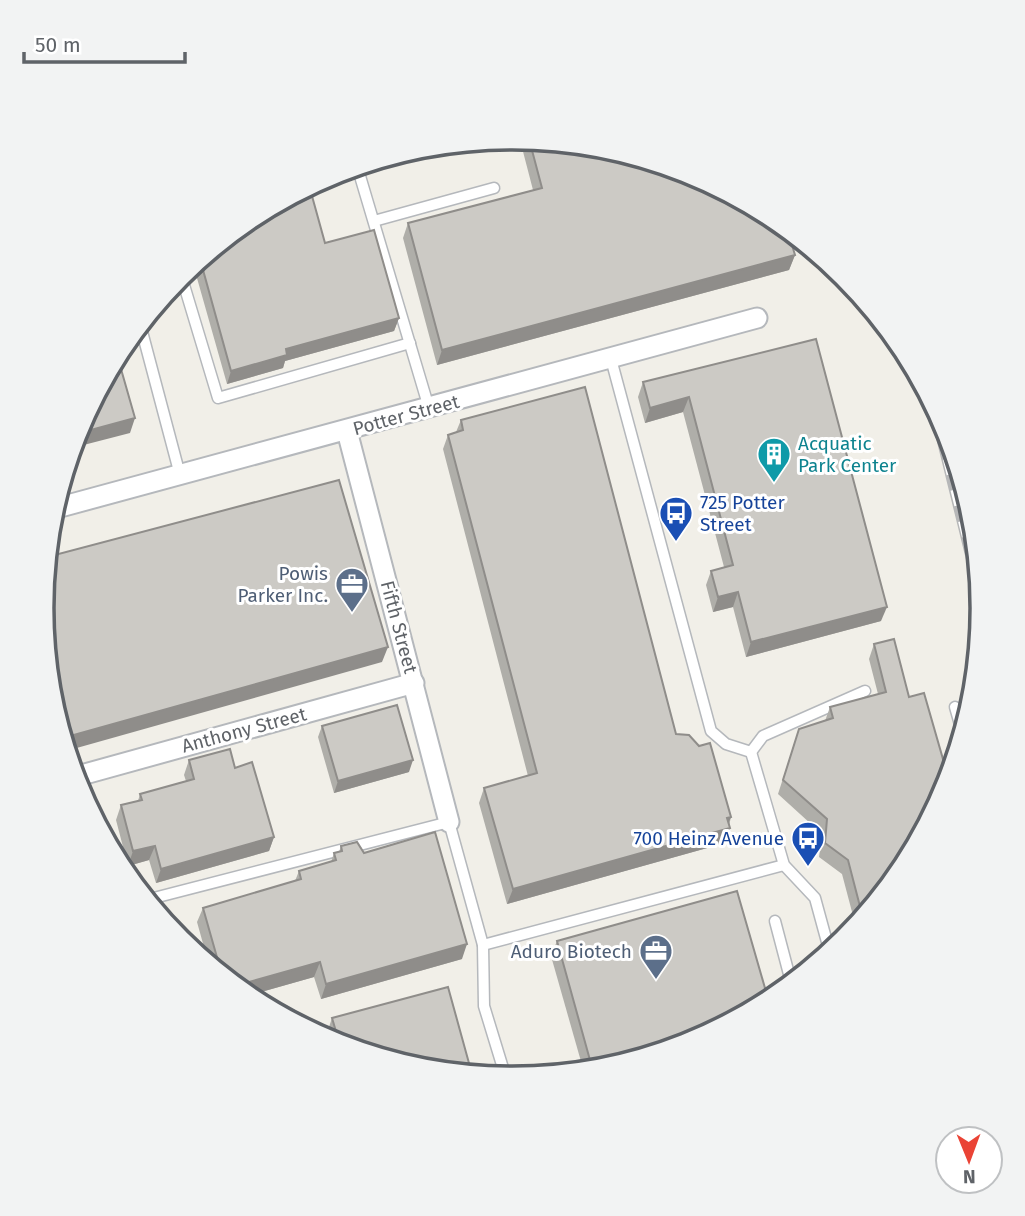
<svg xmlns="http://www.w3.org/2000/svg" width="1025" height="1216" font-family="'Fira Sans',sans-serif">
	<rect width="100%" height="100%" fill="#f1efe8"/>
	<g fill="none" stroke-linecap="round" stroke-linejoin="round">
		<defs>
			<g id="lane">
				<polyline points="357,166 429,408"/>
				<polyline points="374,221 494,188"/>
				<polyline points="181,275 218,398 410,343"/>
				<polyline points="140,324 180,475"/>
				<polyline points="611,359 711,731 726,744 751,752"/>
				<polyline points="955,707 963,735"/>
				<polyline points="751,752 784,865 815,898 830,953"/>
				<polyline points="751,752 763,736 865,691"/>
				<polyline points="146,900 449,822 483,945 484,1006 506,1078"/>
				<polyline points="775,921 790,978 804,974"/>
				<polyline points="483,945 784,865"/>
			</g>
			<g id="street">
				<polyline points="347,431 449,822"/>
				<polyline points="53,509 757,318"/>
				<polyline points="74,777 414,683"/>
			</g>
		</defs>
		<use href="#lane" stroke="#b5b8bc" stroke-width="13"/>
		<use href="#street" stroke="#b5b8bc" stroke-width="23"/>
		<use href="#lane" stroke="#fff" stroke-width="10"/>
		<use href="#street" stroke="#fff" stroke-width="19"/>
		<defs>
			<polyline id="rail" points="930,397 983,612"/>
		</defs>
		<use href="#rail" stroke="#b6b7b8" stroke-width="8"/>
		<use href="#rail" stroke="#fff" stroke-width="5" stroke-dasharray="16" stroke-linecap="butt"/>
	</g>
	<g fill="#afaea9">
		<polygon points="513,138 605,147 795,255 789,270 437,365 403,238 408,223 533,190 520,140 463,154 460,143"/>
		<polygon points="251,217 325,243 399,318 394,331 285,361 283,368 227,384 193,264"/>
		<polygon points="816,339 881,621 746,657 733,607 713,612 706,585 711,571 724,567 683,412 645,423 638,397 643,382"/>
		<polygon points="461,420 676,734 731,817 725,843 507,904 479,803 484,788 528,776 443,449 448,435 456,432"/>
		<polygon points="894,639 903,870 856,927 842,874 819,857 822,834 778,794 799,729 825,721 830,707 878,694 869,659 874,644"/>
		<polygon points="322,726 409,772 334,793 318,737"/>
		<polygon points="189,760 235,768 274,837 269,851 156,883 149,860 128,866 116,820 121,805 138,801 140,794 186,781 184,775"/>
		<polygon points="341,846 364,853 462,959 321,999 314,977 247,996 209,965 197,922 203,908 295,881 299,871 331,862 334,853 339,852"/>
		<polygon points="557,941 604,1070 584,1072 551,956"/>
		<polygon points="332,1018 420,1069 329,1041 327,1033"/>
	</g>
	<g fill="#8f8d8a">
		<polygon points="513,138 521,138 520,140 463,154 467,142"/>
		<polygon points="795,255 789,270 437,365 442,350"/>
		<polygon points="399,318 394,331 285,361 283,368 227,384 231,371 286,349"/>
		<polygon points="689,397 683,412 645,423 650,408"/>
		<polygon points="135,418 130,433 72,448 76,434"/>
		<polygon points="738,592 733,607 713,612 718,597"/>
		<polygon points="887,607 881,621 746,657 751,642"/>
		<polygon points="388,647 382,662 66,751 63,738"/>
		<polygon points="413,760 409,772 334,793 338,781"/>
		<polygon points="941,800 933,815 930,802"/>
		<polygon points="731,817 726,829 730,828 725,843 507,904 513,889"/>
		<polygon points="274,837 269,851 156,883 161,869"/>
		<polygon points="155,846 149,860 128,866 133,851"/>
		<polygon points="467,944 462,959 321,999 326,984"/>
		<polygon points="320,962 314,977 247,996 235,986"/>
	</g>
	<g fill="#cccac5" stroke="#8f8d8a" stroke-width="2">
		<polygon points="529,139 605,147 693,173 774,217 787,228 795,255 442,350 408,223 542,188"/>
		<polygon points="312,196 325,243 374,230 399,318 286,349 287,355 231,371 200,259 251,217 264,210"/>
		<polygon points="816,339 887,607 751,642 738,592 718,597 711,571 733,565 689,397 650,408 643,382"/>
		<polygon points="117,355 135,418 76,434 78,428"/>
		<polygon points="585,387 676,734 689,735 699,746 710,743 731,817 727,818 730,828 513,889 484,788 537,773 448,435 463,430 461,420"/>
		<polygon points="339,480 388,647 63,738 51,699 42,608 47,557"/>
		<polygon points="894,639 909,697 924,693 949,780 947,788 941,800 930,802 933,814 903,870 863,918 848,860 825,843 827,819 783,780 799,729 833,718 830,707 886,692 874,644"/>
		<polygon points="397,705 413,760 338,781 322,726"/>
		<polygon points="230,749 235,768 252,762 274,837 161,869 155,846 133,851 121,805 142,800 140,794 194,779 189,760"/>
		<polygon points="435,832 467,944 326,984 320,962 235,986 222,975 203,908 301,879 299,871 336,860 334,853 342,851 341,846 357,842 364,853"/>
		<polygon points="737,891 769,1002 692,1043 634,1061 600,1070 593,1071 557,941"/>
		<polygon points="448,987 472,1074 420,1069 340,1045 332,1018"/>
	</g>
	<defs>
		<symbol id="building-pin" viewBox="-11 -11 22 30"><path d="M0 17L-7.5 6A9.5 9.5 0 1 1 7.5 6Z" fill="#0f9aa8" stroke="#fff"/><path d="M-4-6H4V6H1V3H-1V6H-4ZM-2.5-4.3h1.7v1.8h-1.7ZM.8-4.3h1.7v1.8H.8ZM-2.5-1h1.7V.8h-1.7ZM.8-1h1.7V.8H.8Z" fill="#fff"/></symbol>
		<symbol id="bus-pin" viewBox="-11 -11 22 30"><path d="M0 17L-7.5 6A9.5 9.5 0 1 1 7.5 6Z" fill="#1a4fb4" stroke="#fff"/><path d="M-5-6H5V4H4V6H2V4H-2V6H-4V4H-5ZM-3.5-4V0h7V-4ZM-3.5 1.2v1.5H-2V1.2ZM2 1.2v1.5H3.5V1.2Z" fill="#fff"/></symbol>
		<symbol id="office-pin" viewBox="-11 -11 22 30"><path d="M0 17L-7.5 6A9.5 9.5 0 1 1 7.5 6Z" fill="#5c6f8a" stroke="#fff"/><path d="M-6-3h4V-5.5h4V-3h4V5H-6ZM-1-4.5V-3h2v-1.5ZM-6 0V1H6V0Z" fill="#fff"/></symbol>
	</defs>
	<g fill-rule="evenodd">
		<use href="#building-pin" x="755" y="435" width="38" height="52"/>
		<use href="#bus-pin" x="657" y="494" width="38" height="52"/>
		<use href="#office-pin" x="333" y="565" width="38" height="52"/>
		<use href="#bus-pin" x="789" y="819" width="38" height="52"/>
		<use href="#office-pin" x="637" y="932" width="38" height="52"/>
	</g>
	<g text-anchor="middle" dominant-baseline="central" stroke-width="6" stroke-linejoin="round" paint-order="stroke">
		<g font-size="19" fill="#5f6368" stroke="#fff">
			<text transform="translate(406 415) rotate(-15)">Potter Street</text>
			<text transform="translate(399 627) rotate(75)">Fifth Street</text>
			<text transform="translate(244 730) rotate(-15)">Anthony Street</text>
		</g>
		<g font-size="19" fill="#0d838f" stroke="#fff" text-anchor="start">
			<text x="798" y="443">Acquatic<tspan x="798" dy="22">Park Center</tspan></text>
		</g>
		<g font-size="19" fill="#164399" stroke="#fff" text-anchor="start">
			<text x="700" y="502">725 Potter<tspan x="700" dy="22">Street</tspan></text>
			<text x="784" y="838" text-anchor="end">700 Heinz Avenue</text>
		</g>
		<g font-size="19" fill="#4e5e75" stroke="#fff" text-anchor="end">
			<text x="328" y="573">Powis<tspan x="328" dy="22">Parker Inc.</tspan></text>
			<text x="632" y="951">Aduro Biotech</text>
		</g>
	</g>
	<path d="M0 0H1025V1216H0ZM54 608a458 458 0 1 1 916 0a458 458 0 1 1-916 0Z" fill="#f2f3f3" fill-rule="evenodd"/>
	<path fill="none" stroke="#5f6368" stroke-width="3.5" d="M54 608a458 458 0 1 1 916 0a458 458 0 1 1-916 0Z"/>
	<g transform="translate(969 1160) rotate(179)"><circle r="33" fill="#ffffff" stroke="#bfc1c3" stroke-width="2"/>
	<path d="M0-5L12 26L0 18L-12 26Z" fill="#ea4335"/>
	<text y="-10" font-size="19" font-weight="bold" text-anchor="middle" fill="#5f6368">N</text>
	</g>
	<path d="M24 52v10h161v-10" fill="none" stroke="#5f6368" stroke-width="3.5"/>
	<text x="35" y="52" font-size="21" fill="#5f6368" stroke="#ffffff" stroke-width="5" paint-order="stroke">50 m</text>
</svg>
